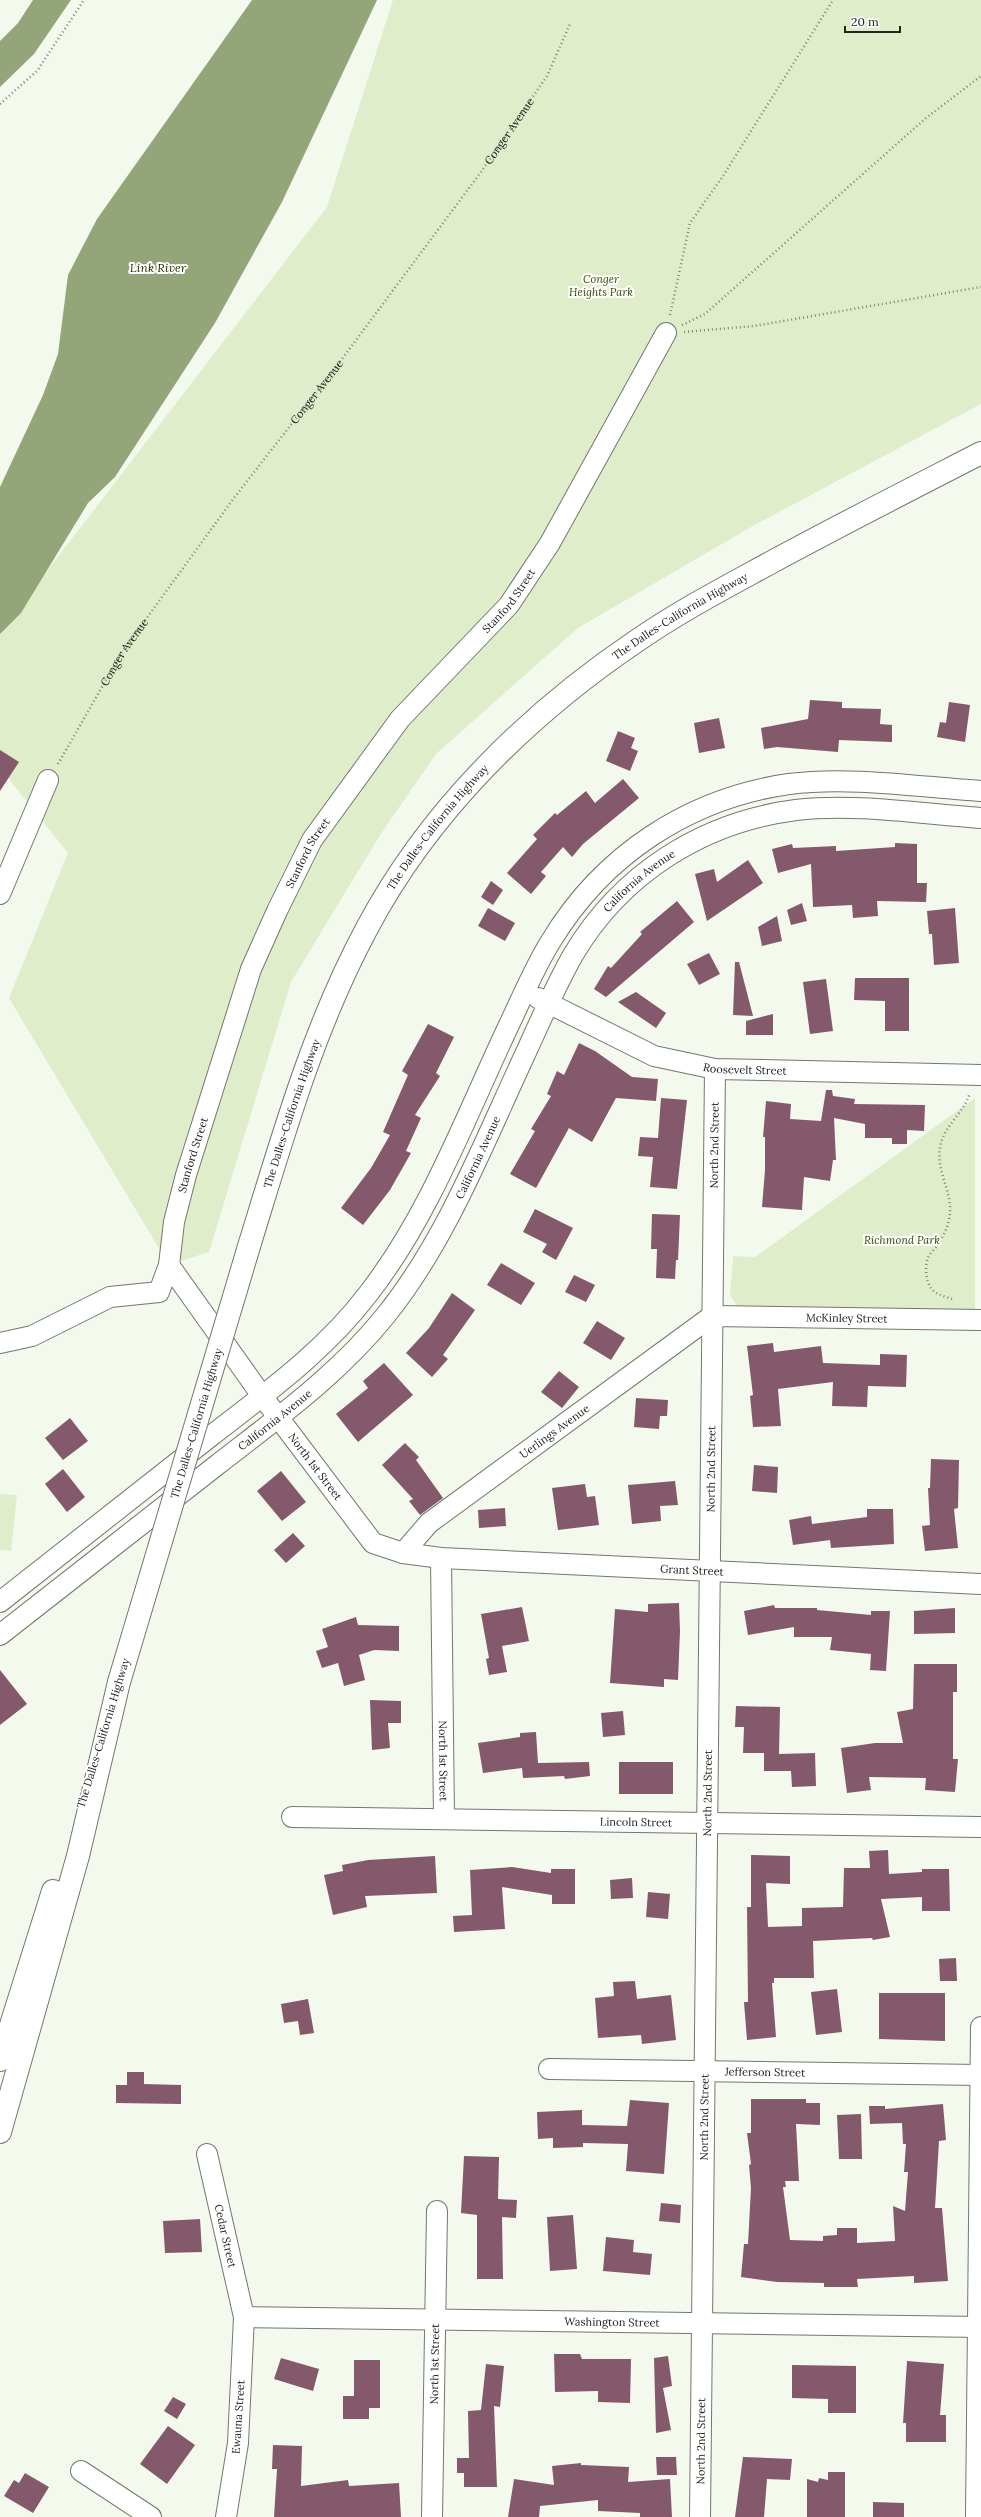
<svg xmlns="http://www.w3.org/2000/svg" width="981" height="2517" font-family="Lora,serif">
	<rect width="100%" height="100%" fill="#f4f9ed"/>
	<g fill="#dfedca">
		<polygon points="393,0 981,0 981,404 751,527 578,628 436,754 380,835 291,982 209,1252 169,1265 9,998 68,853 0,768 0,632 327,207"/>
		<polygon points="975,1098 975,1314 739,1309 730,1295 733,1256 755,1257"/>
		<polygon points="0,1494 17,1495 11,1551 0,1550"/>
	</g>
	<g fill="#94a579">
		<polygon points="33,0 71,0 34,54 0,87 0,41 18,23"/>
		<polygon points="252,0 377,0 282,202 215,323 115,477 88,503 21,613 0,634 0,487 43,395 58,354 68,275 97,219"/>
	</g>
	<g fill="#85596c">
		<polygon points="810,700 842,702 842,708 881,709 880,724 892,725 892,742 839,740 838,752 777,747 764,749 761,728 808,719"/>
		<polygon points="949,702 970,705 965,742 937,737 940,722 946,723"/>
		<polygon points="719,718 725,748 699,753 694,723"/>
		<polygon points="618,731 635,738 631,748 638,751 630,771 606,761"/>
		<polygon points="0,750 19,762 0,791"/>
		<polygon points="623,779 639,798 583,844 572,857 563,847 541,872 546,876 531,894 507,873 537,839 533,835 555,813 557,815 586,791 595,803"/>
		<polygon points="895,843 917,844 917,883 927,883 926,902 877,901 878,916 853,918 852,905 813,907 811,864 778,873 772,849 792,844 793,848 836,846 836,851 895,847"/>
		<polygon points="748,860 763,883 707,921 695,874 714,869 717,882"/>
		<polygon points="491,881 503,890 493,905 481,897"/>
		<polygon points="677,901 694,922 606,997 594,989 608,966 611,968 642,934 640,932"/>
		<polygon points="802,903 807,921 791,925 787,910"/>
		<polygon points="488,908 515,923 505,941 478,926"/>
		<polygon points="955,908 959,963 934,965 932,934 929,934 927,911"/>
		<polygon points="777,916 782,941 762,946 758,927"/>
		<polygon points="709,953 720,974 699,985 687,964"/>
		<polygon points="735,962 739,962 753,1016 733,1015"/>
		<polygon points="855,978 909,978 909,1031 885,1031 885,1001 854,1000"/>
		<polygon points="826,979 833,1031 810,1034 803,982"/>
		<polygon points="636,992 666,1013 656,1028 618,1002"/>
		<polygon points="773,1014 773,1035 746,1035 746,1021"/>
		<polygon points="428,1024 454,1037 436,1073 440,1076 415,1115 421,1118 406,1151 411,1153 390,1190 363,1225 341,1208 371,1168 390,1135 383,1132 408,1075 402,1071"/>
		<polygon points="579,1043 595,1051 632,1077 658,1079 656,1101 616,1098 592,1142 569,1128 536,1188 510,1174 535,1131 531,1129 551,1096 547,1094 557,1071 564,1075"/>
		<polygon points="826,1090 832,1090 833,1096 855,1099 854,1104 925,1105 924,1131 907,1130 907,1144 892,1144 892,1138 865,1138 865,1124 834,1118 836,1160 833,1160 830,1181 804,1177 802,1210 762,1207 765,1170 765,1137 763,1137 766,1101 791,1104 790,1119 821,1121"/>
		<polygon points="661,1098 687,1100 677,1189 650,1187 653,1157 638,1156 640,1137 658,1138"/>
		<polygon points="535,1209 573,1228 556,1260 542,1252 547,1244 523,1232"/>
		<polygon points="652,1214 680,1215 678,1260 676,1260 675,1279 656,1278 657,1249 651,1249"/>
		<polygon points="501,1263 535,1283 521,1305 487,1285"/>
		<polygon points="574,1275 595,1285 586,1302 565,1292"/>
		<polygon points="452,1293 475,1310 443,1355 448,1359 432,1377 406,1353 429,1328"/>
		<polygon points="597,1321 625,1338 611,1360 583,1343"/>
		<polygon points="773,1343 774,1352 821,1346 823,1363 880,1365 880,1354 907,1355 906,1387 868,1386 867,1407 832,1406 833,1382 778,1389 781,1426 753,1427 750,1396 753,1395 747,1346"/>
		<polygon points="384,1363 413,1395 358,1442 336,1414 368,1388 363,1381"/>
		<polygon points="559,1371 579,1387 562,1408 541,1392"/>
		<polygon points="636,1398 668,1400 667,1416 660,1416 659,1429 634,1427"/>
		<polygon points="70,1418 88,1441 63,1460 45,1438"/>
		<polygon points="405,1443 419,1457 416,1460 443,1498 420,1515 409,1501 413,1499 382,1465"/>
		<polygon points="931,1459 959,1460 958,1508 954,1509 958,1548 925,1551 922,1526 930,1525 928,1488 930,1488"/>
		<polygon points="754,1465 778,1467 777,1493 752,1491"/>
		<polygon points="63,1469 85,1497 67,1512 45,1484"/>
		<polygon points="281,1471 306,1502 282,1521 257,1491"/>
		<polygon points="675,1481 678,1505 660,1506 661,1521 632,1524 628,1485"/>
		<polygon points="585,1484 587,1497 595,1496 599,1525 558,1530 552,1488"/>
		<polygon points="505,1508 506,1526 479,1528 478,1510"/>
		<polygon points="867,1509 893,1509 894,1544 831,1548 830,1540 793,1545 789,1520 811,1516 812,1524 867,1517"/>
		<polygon points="293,1533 305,1546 286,1563 274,1550"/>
		<polygon points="679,1603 680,1631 678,1680 664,1679 664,1687 610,1683 615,1609 648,1612 648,1604"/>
		<polygon points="774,1605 775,1608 817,1608 817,1610 871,1615 871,1611 890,1611 886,1671 870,1670 871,1654 830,1650 832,1637 794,1637 794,1627 748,1635 744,1611"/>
		<polygon points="522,1607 529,1641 502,1646 507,1672 489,1675 486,1659 489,1658 481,1614"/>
		<polygon points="955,1608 955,1633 914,1634 914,1611"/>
		<polygon points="356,1617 358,1625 399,1626 399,1651 374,1650 359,1655 365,1680 344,1686 338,1663 322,1668 316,1651 328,1647 322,1629"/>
		<polygon points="914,1664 957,1664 957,1692 953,1692 953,1759 958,1759 955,1792 925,1790 926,1778 869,1777 871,1790 847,1793 841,1748 875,1743 903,1743 897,1712 913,1709"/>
		<polygon points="0,1670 27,1704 0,1725"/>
		<polygon points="370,1700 401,1701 401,1723 388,1723 390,1748 372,1750"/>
		<polygon points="736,1706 780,1707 779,1754 815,1753 816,1786 792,1787 791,1771 764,1771 764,1753 743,1753 744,1727 735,1727"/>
		<polygon points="623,1711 625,1735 603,1737 601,1713"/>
		<polygon points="536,1732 538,1763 589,1762 590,1776 565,1779 564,1776 523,1778 522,1768 483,1773 478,1743 520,1737 520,1733"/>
		<rect x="619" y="1762" width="54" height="32"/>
		<polygon points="888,1850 889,1874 922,1872 922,1869 949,1869 950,1911 922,1911 922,1897 881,1899 890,1937 873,1940 872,1938 813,1941 814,1978 774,1978 774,1983 772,1983 776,2037 747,2040 744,2002 748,2002 747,1907 751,1907 751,1855 790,1856 790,1884 766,1883 768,1927 802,1926 802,1908 843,1907 844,1868 870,1868 869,1851"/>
		<polygon points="435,1856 437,1893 365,1896 367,1907 333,1915 324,1875 343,1871 342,1865 368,1860"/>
		<polygon points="512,1867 551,1873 551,1869 575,1869 575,1904 552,1904 552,1895 502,1887 505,1929 454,1932 453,1916 472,1915 470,1870"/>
		<polygon points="632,1878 633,1898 611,1899 610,1880"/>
		<polygon points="648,1892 670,1894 668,1919 646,1917"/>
		<polygon points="956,1958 957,1981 940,1981 939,1959"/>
		<polygon points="635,1981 637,1999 671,1995 676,2040 642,2044 641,2035 598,2038 595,1998 614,1996 613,1982"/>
		<polygon points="837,1989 842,2032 816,2035 811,1992"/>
		<polygon points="879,1993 945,1993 945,2041 879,2039"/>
		<polygon points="308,1999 314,2033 300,2035 298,2021 284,2023 281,2004"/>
		<polygon points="127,2072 144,2072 144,2084 181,2085 181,2104 116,2103 116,2085 127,2085"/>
		<polygon points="751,2099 806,2099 806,2103 820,2103 820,2125 796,2124 799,2181 785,2181 786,2187 783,2187 790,2240 823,2241 823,2236 837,2235 837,2228 857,2228 857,2243 895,2241 893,2206 905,2211 908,2172 904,2172 906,2144 903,2144 902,2123 870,2124 869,2106 885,2106 885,2109 943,2104 946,2140 939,2141 935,2208 942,2208 948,2281 914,2283 914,2276 857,2279 858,2287 824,2287 824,2283 777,2282 741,2277 744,2244 748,2244 751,2188 749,2165 751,2164 747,2133 751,2133"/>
		<polygon points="630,2100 669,2103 664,2174 626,2171 628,2144 583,2143 583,2147 553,2148 553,2138 538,2139 537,2112 582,2110 582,2125 627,2126"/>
		<polygon points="861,2114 862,2159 839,2159 837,2115"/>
		<polygon points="464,2156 499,2157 498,2199 517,2200 516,2218 502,2217 503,2279 477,2279 477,2215 461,2213"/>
		<polygon points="661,2203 681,2205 680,2223 659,2221"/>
		<polygon points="573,2215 577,2269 550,2271 547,2217"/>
		<polygon points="200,2219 202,2252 165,2253 163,2221"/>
		<polygon points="606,2237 634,2240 633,2252 652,2254 650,2275 603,2271"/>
		<polygon points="554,2354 580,2354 582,2359 631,2359 630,2403 598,2402 598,2391 555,2392"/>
		<polygon points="668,2356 672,2386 663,2388 671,2430 656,2433 654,2358"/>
		<polygon points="281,2358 319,2369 313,2391 274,2379"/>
		<polygon points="354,2360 380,2360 380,2408 369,2408 369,2419 343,2419 343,2396 354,2396"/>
		<polygon points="907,2361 944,2364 940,2415 946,2415 946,2442 906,2442 906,2423 903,2423"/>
		<polygon points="486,2364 504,2366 500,2407 494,2406 497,2487 464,2487 464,2473 457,2473 457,2458 469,2458 468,2411 481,2410"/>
		<polygon points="792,2365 856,2366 856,2413 828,2413 828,2399 792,2398"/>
		<polygon points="173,2397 186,2404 177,2419 164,2411"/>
		<polygon points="168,2426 195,2445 167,2484 140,2464"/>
		<polygon points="273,2445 302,2446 301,2486 348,2480 349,2486 399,2483 401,2517 274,2517 277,2469 272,2469"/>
		<polygon points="656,2457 676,2457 677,2475 657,2475"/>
		<polygon points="743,2457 792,2459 790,2480 767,2479 764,2517 735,2517"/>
		<polygon points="581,2463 581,2465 629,2467 628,2482 670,2479 672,2517 640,2517 640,2513 598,2511 598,2500 540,2506 539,2517 508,2517 514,2479 554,2485 552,2466"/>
		<polygon points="828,2472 845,2472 845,2517 807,2517 807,2479 818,2482 819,2478 828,2480"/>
		<polygon points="25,2473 49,2487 33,2513 4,2496 14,2480 19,2483"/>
		<polygon points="873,2502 904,2503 904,2517 873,2517"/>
	</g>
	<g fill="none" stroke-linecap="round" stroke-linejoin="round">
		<defs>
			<g id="minor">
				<polyline points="0,894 48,780"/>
				<path id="s2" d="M538,998L654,1056L715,1069L981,1075"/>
				<path id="s3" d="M169,1265L262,1396L373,1543L403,1553L441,1558L981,1584"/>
				<path id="s4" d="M0,1343L32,1336L110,1297L159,1292L169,1265L174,1222L186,1175L251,969L277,911L312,840L400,719L509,605L550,543L666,333"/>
				<path id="s5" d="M403,1553L429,1523L712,1316L981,1320"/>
				<path id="s6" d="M441,1558L444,1819"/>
				<path d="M0,1602C70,1547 140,1492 211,1436C266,1393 325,1351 368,1294C429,1216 466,1116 508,1027C522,998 534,968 551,941C603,855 689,798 789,784C849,776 920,787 981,791"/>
				<path id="s7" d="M0,1635C72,1578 145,1522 217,1465C276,1419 339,1374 386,1315C448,1238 486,1137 528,1048C542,1017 556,985 573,955C621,874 702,822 796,810C854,803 922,814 981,818"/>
				<path id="s8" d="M292,1817L981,1827"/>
				<path id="s9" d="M549,2069L981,2075"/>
				<path id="s10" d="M207,2154L244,2317L238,2443L226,2517"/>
				<path id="s11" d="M244,2317L981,2327"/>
				<polyline points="81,2471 151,2517"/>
				<path id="s12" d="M432,2517L437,2211"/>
				<path id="s13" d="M700,2517L715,1069"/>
				<polyline points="976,2517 981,2027"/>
			</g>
			<g id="highway">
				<path id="s14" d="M250,1243C283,1136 313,1029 366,930C428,812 528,714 638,640C680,611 726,587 770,563C840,525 911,489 981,453"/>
				<polyline points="0,2060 53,1891"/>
				<polyline points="0,2132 78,1856 119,1682"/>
			</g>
		</defs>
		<use href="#minor" stroke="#73776d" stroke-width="22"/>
		<use href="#highway" stroke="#73776d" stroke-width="24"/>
		<g stroke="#80837b" stroke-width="2.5" stroke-dasharray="1 3" stroke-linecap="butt">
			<polyline points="0,104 37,71 84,0"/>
			<polyline points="670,315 690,223 723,176 833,0"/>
			<polyline points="682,325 705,314 926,118 981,76"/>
			<polyline points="684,332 754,326 981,287"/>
			<path id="s1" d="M58,764L122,652L234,498L339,363L481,172L547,76L570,24"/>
			<path d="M952,1299C947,1297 940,1296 935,1292C926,1286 924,1268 928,1258C929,1254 934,1250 937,1246C945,1234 951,1221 950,1206C948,1183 935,1167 941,1143C946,1124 963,1114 970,1093"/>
		</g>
		<use href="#minor" stroke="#fff" stroke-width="20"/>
		<use href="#highway" stroke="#fff" stroke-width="22"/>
		<defs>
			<g id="highway-bridge">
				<path id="s15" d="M119,1682L250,1243"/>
			</g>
		</defs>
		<use href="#highway-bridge" stroke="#73776d" stroke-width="24" stroke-linecap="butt"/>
		<use href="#highway-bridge" stroke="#fff" stroke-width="22"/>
	</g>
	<g text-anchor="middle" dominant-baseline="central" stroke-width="4" stroke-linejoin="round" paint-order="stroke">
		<g font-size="11" fill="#21231e" stroke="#fff">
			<text stroke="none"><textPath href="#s1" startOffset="778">Conger Avenue</textPath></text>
			<text stroke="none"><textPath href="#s1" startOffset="454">Conger Avenue</textPath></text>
			<text stroke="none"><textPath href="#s4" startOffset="959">Stanford Street</textPath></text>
			<text stroke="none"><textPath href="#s14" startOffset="784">The Dalles-California Highway</textPath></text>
			<text stroke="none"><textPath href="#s1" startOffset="130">Conger Avenue</textPath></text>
			<text stroke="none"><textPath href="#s14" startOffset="460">The Dalles-California Highway</textPath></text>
			<text stroke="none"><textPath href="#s4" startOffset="635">Stanford Street</textPath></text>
			<text stroke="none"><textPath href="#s7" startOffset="1009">California Avenue</textPath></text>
			<text stroke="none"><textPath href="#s2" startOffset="222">Roosevelt Street</textPath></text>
			<text stroke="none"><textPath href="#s14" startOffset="136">The Dalles-California Highway</textPath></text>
			<text stroke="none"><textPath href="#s13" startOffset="1372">North 2nd Street</textPath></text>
			<text stroke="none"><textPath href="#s4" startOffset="311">Stanford Street</textPath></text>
			<text stroke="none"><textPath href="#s7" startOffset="685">California Avenue</textPath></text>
			<text stroke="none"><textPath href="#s5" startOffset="525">McKinley Street</textPath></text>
			<text stroke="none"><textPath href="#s7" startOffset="349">California Avenue</textPath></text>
			<text stroke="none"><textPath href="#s15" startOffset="270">The Dalles-California Highway</textPath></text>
			<text stroke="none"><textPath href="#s5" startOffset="195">Uerlings Avenue</textPath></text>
			<text stroke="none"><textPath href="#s3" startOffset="249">North 1st Street</textPath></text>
			<text stroke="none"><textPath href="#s13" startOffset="1048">North 2nd Street</textPath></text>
			<text stroke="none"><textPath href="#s3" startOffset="666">Grant Street</textPath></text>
			<text transform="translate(103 1733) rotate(-73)">The Dalles-California Highway</text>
			<text stroke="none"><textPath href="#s6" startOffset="203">North 1st Street</textPath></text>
			<text stroke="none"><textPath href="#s13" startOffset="724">North 2nd Street</textPath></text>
			<text stroke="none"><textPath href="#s8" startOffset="344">Lincoln Street</textPath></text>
			<text stroke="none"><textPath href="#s9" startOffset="216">Jefferson Street</textPath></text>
			<text stroke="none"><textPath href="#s13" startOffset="400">North 2nd Street</textPath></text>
			<text stroke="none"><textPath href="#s10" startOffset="84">Cedar Street</textPath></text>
			<text stroke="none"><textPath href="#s11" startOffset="368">Washington Street</textPath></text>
			<text stroke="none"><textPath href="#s12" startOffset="153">North 1st Street</textPath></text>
			<text transform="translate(238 2417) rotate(-86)">Ewauna Street</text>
			<text stroke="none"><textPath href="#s13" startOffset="76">North 2nd Street</textPath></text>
		</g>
		<g font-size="11" font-style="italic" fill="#374a01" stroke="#fff">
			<text x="601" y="279">Conger<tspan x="601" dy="13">Heights Park</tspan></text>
			<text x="902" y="1240">Richmond Park</text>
		</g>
		<g font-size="12" font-style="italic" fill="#273602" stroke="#fff">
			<text x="158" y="267">Link River</text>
		</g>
	</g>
	<path d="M845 26v6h55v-6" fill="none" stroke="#21231e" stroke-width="2"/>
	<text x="851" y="26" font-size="12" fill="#21231e" stroke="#ffffff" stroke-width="3" paint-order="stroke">20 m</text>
</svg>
